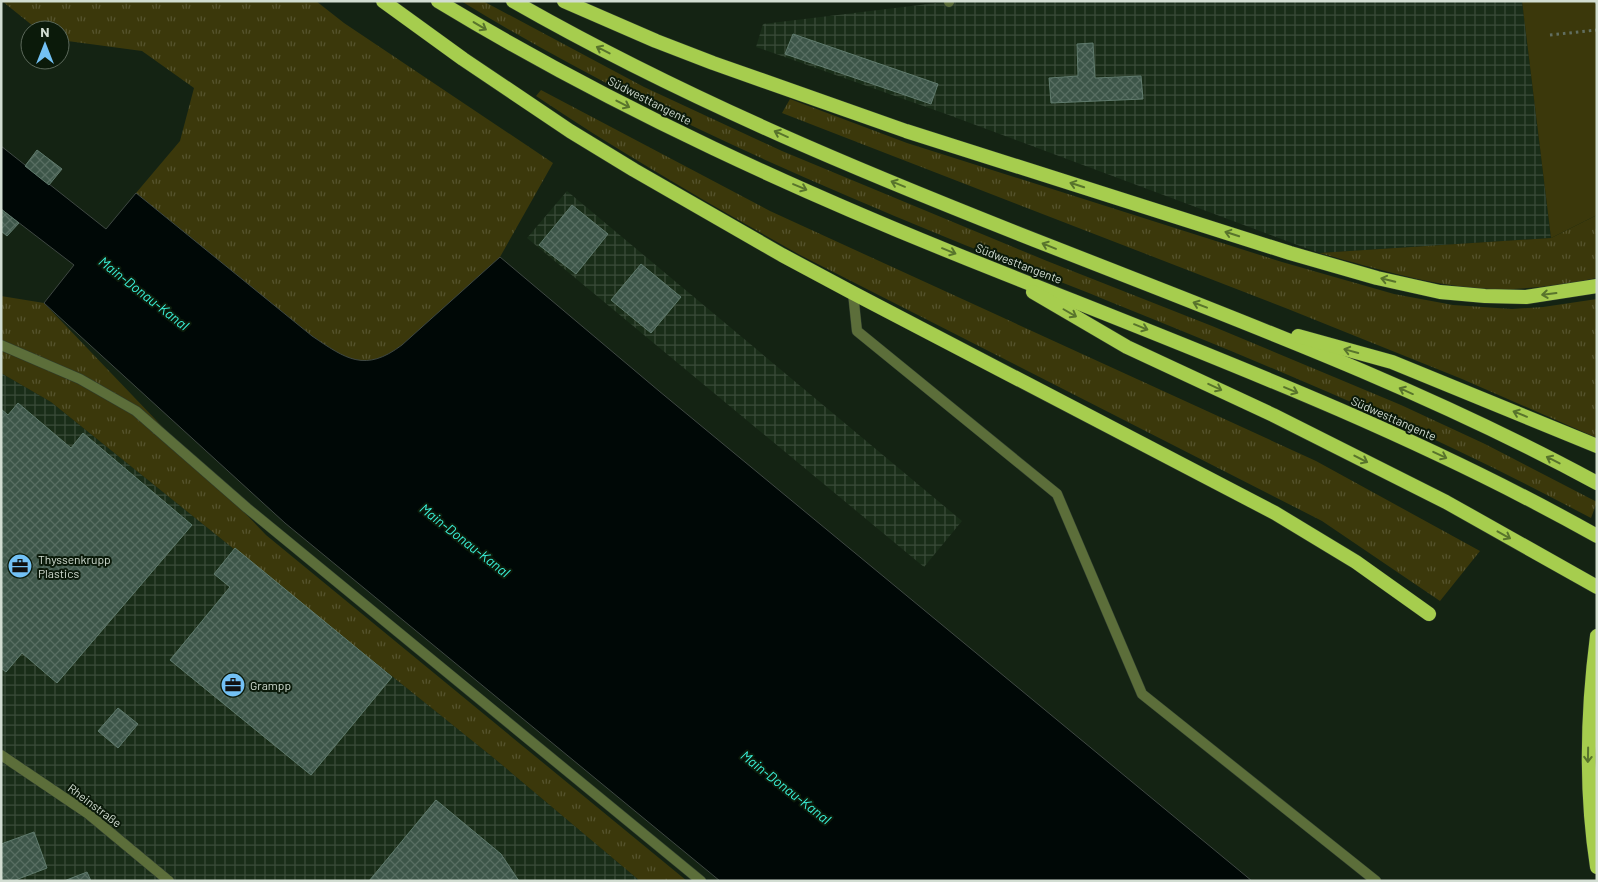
<svg xmlns="http://www.w3.org/2000/svg" width="1598" height="882" font-family="Barlow,sans-serif">
	<defs>
		<pattern id="industrial-grid" width="8" height="8" patternUnits="userSpaceOnUse" patternTransform="scale(1.25)"><rect width="8" height="8" fill="#192d18"/><path d="M0 4h8M4 0v8" fill="none" stroke="#3a4b39"/></pattern>
		<pattern id="grass-tufts" width="24" height="20" patternUnits="userSpaceOnUse" patternTransform="scale(1.25)"><rect width="24" height="20" fill="#3b380b"/><path d="M3 7l-1-3M5 7V3M7 7l1-3M15 17l-1-3M17 17v-4M19 17l1-3" fill="none" stroke="#56542e"/></pattern>
		<pattern id="building-cross-hatch" width="8" height="8" patternUnits="userSpaceOnUse" patternTransform="scale(1.25)"><rect width="8" height="8" fill="#3d5649"/><path d="M0 0l8 8M0 8l8-8" fill="none" stroke="#586e62"/></pattern>
	</defs>
	<rect width="100%" height="100%" fill="#142313"/>
	<g fill="url(#industrial-grid)">
		<polygon points="953,1 1522,1 1551,238 1319,253 946,114 756,47 763,24"/>
		<polygon points="567,191 962,521 924,567 527,238"/>
		<polygon points="1,373 51,402 495,759 640,881 1,881"/>
	</g>
	<g fill="url(#grass-tufts)">
		<path d="M2,1H316L344,23L553,163L500,257L402,345C365,373 346,359 312,336L136,193L180,141L194,88L142,51L60,40V30H38Z"/>
		<path d="M461,1H483L644,87L782,151L1047,261L1212,326L1401,405L1485,444L1597,502L1591,518C1524,483 1458,449 1389,419C1298,378 1205,340 1113,303C1055,279 996,258 938,234C775,167 612,94 461,1Z"/>
		<path d="M541,90L770,211L1316,461L1480,551L1440,601L1322,521L800,255C710,204 622,154 536,96Z"/>
		<polygon points="790,99 907,143 1282,262 1394,294 1453,305 1512,309 1543,307 1597,299 1597,438 1462,379 1288,309 782,113"/>
		<path d="M1597,215V278C1562,285 1527,290 1491,289C1433,287 1375,268 1319,253L1551,238Z"/>
		<polygon points="1,296 44,303 266,535 687,881 640,881 495,759 51,402 1,373"/>
	</g>
	<polygon fill="#3b380b" points="1522,1 1597,1 1597,215 1551,238"/>
	<path fill="#000806" stroke="#3f4843" d="M1,146L106,229L136,193L312,336C346,359 365,373 402,345L500,257L659,391L1252,881H720L285,523L44,303L74,265L1,209Z"/>
	<g fill="url(#building-cross-hatch)" stroke="#607b6d">
		<polygon points="793,34 938,84 931,104 785,54"/>
		<polygon points="1093,43 1095,78 1141,76 1143,99 1051,103 1049,78 1078,76 1077,44"/>
		<polygon points="37,150 62,169 49,185 25,166"/>
		<polygon points="572,205 608,234 576,274 539,245"/>
		<polygon points="1,209 19,223 7,236 1,231"/>
		<polygon points="641,264 681,297 651,333 611,300"/>
		<polygon points="18,403 71,448 83,433 192,525 57,683 22,653 6,672 1,668 1,409 8,415"/>
		<polygon points="235,548 392,677 311,775 170,660 230,587 214,574"/>
		<polygon points="118,708 138,724 118,748 98,731"/>
		<polygon points="436,800 501,854 519,881 369,881"/>
		<polygon points="34,832 47,868 13,881 1,881 1,844"/>
		<polygon points="87,872 91,881 64,881"/>
	</g>
	<g fill="none" stroke-linecap="round" stroke-linejoin="round">
		<defs>
			<g id="service">
				<polyline points="853,293 857,331 1057,494 1142,694 1376,881"/>
				<polyline points="1,345 80,379 136,411 247,508 701,881"/>
			</g>
			<g id="minor">
				<polyline points="949,1 949,2"/>
				<polyline points="1,755 87,813 169,881"/>
			</g>
			<g id="trunk">
				<polyline points="383,1 463,59 570,131 634,170 782,255 853,293 1275,513 1356,562 1429,614"/>
				<path d="M438,1C616,109 806,195 998,271C1201,352 1407,429 1597,536"/>
				<path d="M513,1C686,100 871,176 1055,248C1238,320 1424,389 1597,483"/>
				<polyline points="564,1 656,41 713,63 906,131 1290,253 1377,278 1440,292 1485,296 1526,297 1597,286"/>
				<polyline points="1033,292 1127,347 1273,415 1446,502 1597,587"/>
				<polyline points="1298,336 1392,362 1597,446"/>
				<path d="M1597,636C1587,713 1585,790 1597,867"/>
			</g>
		</defs>
		<use href="#service" stroke="#2f3d2e" stroke-width="11"/>
		<use href="#minor" stroke="#2f3d2e" stroke-width="11"/>
		<use href="#trunk" stroke="#2f3d2e" stroke-width="15"/>
		<g stroke="#626f61" stroke-width="3" stroke-dasharray="2.5 4" stroke-linecap="butt">
			<polyline points="1596,1 1597,6"/>
			<polyline points="1550,35 1597,30"/>
		</g>
		<use href="#service" stroke="#5c6e3a" stroke-width="10"/>
		<use href="#minor" stroke="#5c6e3a" stroke-width="10"/>
		<use href="#trunk" stroke="#a6cd4e" stroke-width="14"/>
	</g>
	<defs><path id="oneway-shaft" d="M-6 0H5M1.5-3L5.5 0L1.5 3" fill="none" stroke-width="1.6" stroke-linecap="round" stroke-linejoin="round" transform="scale(1.25)"/></defs>
	<g stroke="#58742c">
		<use href="#oneway-shaft" transform="translate(480 26) rotate(31)"/>
		<use href="#oneway-shaft" transform="translate(603 50) rotate(-153)"/>
		<use href="#oneway-shaft" transform="translate(623 104) rotate(27)"/>
		<use href="#oneway-shaft" transform="translate(781 134) rotate(-156)"/>
		<use href="#oneway-shaft" transform="translate(898 184) rotate(-158)"/>
		<use href="#oneway-shaft" transform="translate(1077 185) rotate(-162)"/>
		<use href="#oneway-shaft" transform="translate(800 187) rotate(23)"/>
		<use href="#oneway-shaft" transform="translate(1232 234) rotate(-162)"/>
		<use href="#oneway-shaft" transform="translate(1049 246) rotate(-158)"/>
		<use href="#oneway-shaft" transform="translate(949 251) rotate(22)"/>
		<use href="#oneway-shaft" transform="translate(1388 280) rotate(-166)"/>
		<use href="#oneway-shaft" transform="translate(1549 294) rotate(173)"/>
		<use href="#oneway-shaft" transform="translate(1200 305) rotate(-159)"/>
		<use href="#oneway-shaft" transform="translate(1070 313) rotate(30)"/>
		<use href="#oneway-shaft" transform="translate(1141 327) rotate(22)"/>
		<use href="#oneway-shaft" transform="translate(1351 351) rotate(-165)"/>
		<use href="#oneway-shaft" transform="translate(1215 387) rotate(25)"/>
		<use href="#oneway-shaft" transform="translate(1291 390) rotate(23)"/>
		<use href="#oneway-shaft" transform="translate(1406 391) rotate(-156)"/>
		<use href="#oneway-shaft" transform="translate(1520 414) rotate(-158)"/>
		<use href="#oneway-shaft" transform="translate(1440 455) rotate(25)"/>
		<use href="#oneway-shaft" transform="translate(1361 459) rotate(27)"/>
		<use href="#oneway-shaft" transform="translate(1553 460) rotate(-153)"/>
		<use href="#oneway-shaft" transform="translate(1504 535) rotate(29)"/>
		<use href="#oneway-shaft" transform="translate(1588 755) rotate(91)"/>
	</g>
	<defs>
		<symbol id="office-disc" viewBox="-11 -11 22 22"><circle r="9.5" fill="#73c1f5" stroke="#0b1a0a"/><path d="M-6-3h4V-5.5h4V-3h4V5H-6ZM-1-4.5V-3h2v-1.5ZM-6 0V1H6V0Z" fill="#111"/></symbol>
	</defs>
	<g fill-rule="evenodd">
		<use href="#office-disc" x="6" y="552" width="28" height="28"/>
		<use href="#office-disc" x="219" y="671" width="28" height="28"/>
	</g>
	<g text-anchor="middle" dominant-baseline="central" stroke-width="4" stroke-linejoin="round" paint-order="stroke">
		<g font-size="12" fill="#d2ddd2" stroke="#0b1a0a">
			<text transform="translate(650 100) rotate(27)">Südwesttangente</text>
			<text transform="translate(1019 263) rotate(21)">Südwesttangente</text>
			<text transform="translate(1394 418) rotate(24)">Südwesttangente</text>
			<text transform="translate(95 805) rotate(37)">Rheinstraße</text>
		</g>
		<g font-size="12" fill="#d2ddd2" stroke="#0b1a0a" text-anchor="start">
			<text x="38" y="559">Thyssenkrupp<tspan x="38" dy="14">Plastics</tspan></text>
			<text x="250" y="685">Grampp</text>
		</g>
		<g font-size="14" font-style="italic" fill="#3aefd7" stroke="#0b1a0a">
			<text transform="translate(144 293) rotate(38)">Main-Donau-Kanal</text>
			<text transform="translate(465 540) rotate(38)">Main-Donau-Kanal</text>
			<text transform="translate(786 787) rotate(38)">Main-Donau-Kanal</text>
		</g>
	</g>
	<rect width="1598" height="882" fill="none" stroke="#d2ddd2" stroke-width="5"/>
	<g transform="translate(45 45)"><circle r="24" fill="#0b1a0a" stroke="#5b685a"/>
	<path d="M0-4L9 19L0 12L-9 19Z" fill="#73c1f5"/>
	<text y="-8" font-size="14" font-weight="bold" text-anchor="middle" fill="#d2ddd2">N</text>
	</g>
</svg>
